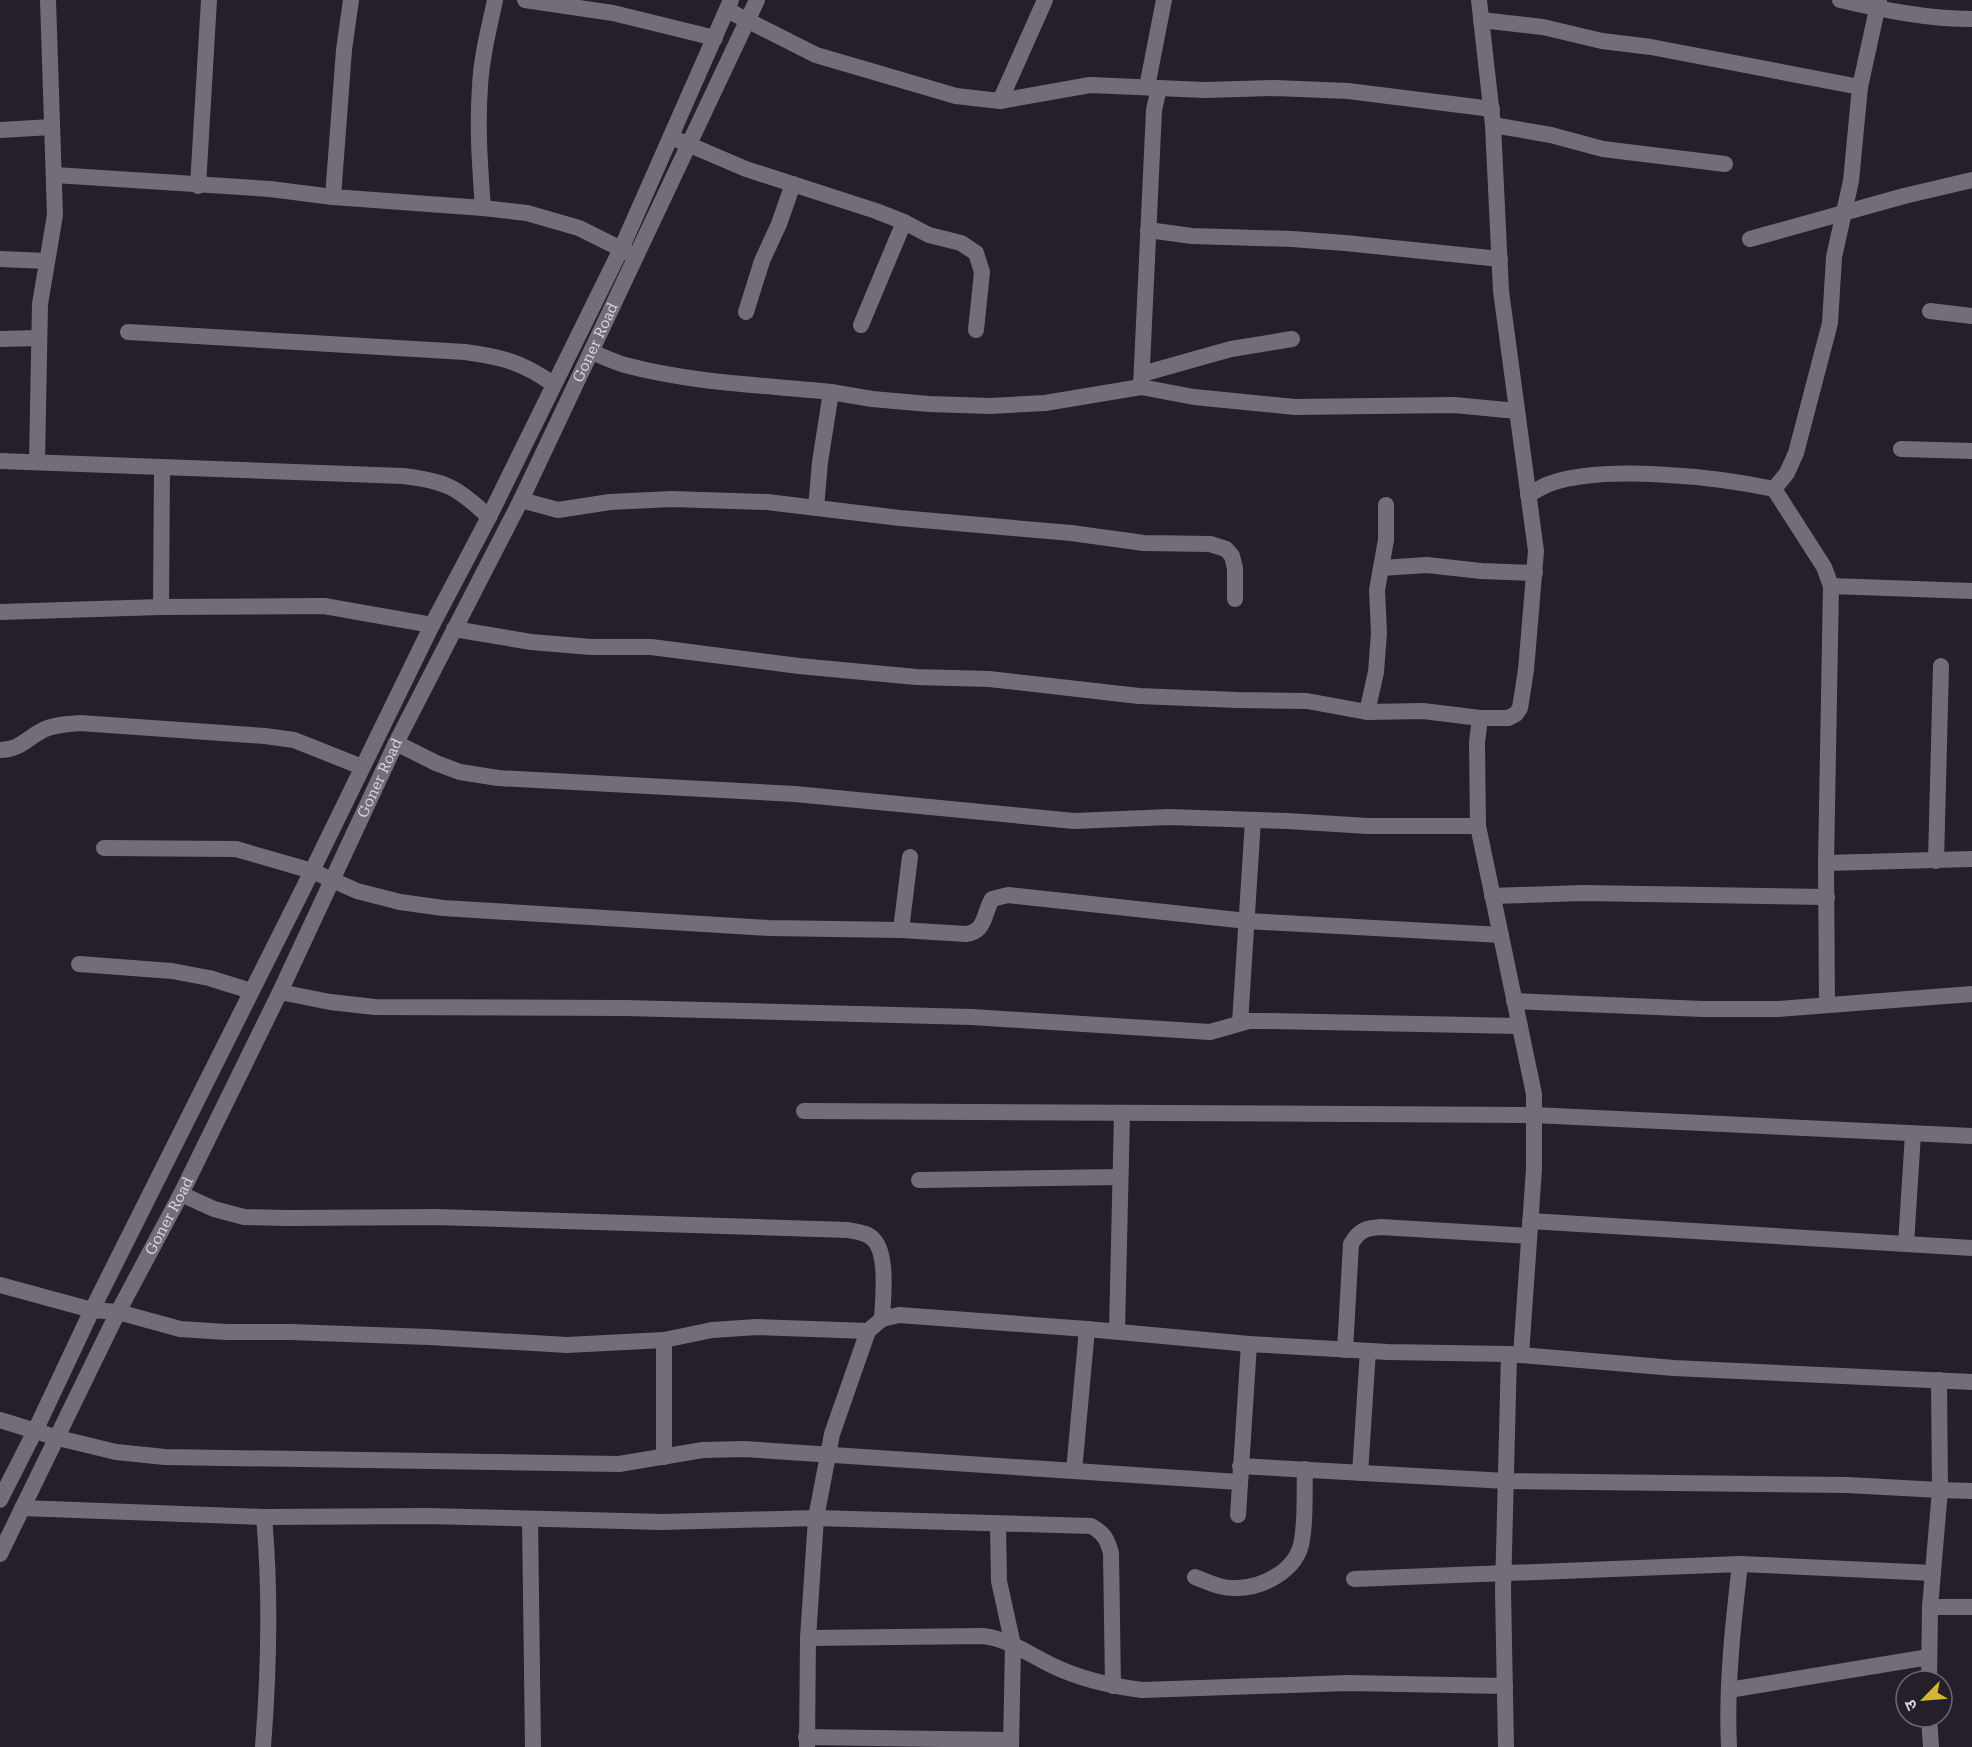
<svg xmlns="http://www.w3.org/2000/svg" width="1972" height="1747" font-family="'Roboto Serif','Noto Sans Devanagari',serif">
	<rect width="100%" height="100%" fill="#251f29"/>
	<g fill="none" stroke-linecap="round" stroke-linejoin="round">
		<g stroke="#736d78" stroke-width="16">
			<polyline points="525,0 613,13 715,38"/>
			<path d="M1840,0C1883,10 1928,19 1972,19"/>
			<polyline points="727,10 816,55 956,96 1000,101 1090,85 1205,90 1275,88 1348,91 1492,109"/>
			<polyline points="1481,20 1543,27 1602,41 1651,47 1860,87"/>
			<polyline points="1147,87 1164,0"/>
			<polyline points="1000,101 1045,0"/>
			<polyline points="1493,125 1551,135 1603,149 1725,164"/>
			<polyline points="0,130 52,127"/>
			<polyline points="671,137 746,169 876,211 904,222 929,235 961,243 976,253 982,272 976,330"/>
			<polyline points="55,175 270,189 333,197 483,208 527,213 579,228 633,255"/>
			<polyline points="198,186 209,0"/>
			<polyline points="333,197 344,50 351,0"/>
			<path d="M483,208C480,168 477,127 480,87C481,58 489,29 495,0"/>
			<polyline points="1148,230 1192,236 1292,239 1345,243 1500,259"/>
			<polyline points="1750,239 1904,196 1972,180"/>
			<polyline points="0,259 47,261"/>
			<polyline points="1930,311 1972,316"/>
			<polyline points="746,312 762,261 779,224 793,184"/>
			<polyline points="861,325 904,222"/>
			<path d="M128,332L465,352C502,357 522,362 553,384"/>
			<polyline points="0,339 38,338"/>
			<path d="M591,352C602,356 614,362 625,365C692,383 763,385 831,392"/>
			<polyline points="1142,374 1231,349 1292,339"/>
			<polyline points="1141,387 1154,110 1159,88"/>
			<polyline points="1901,449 1972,451"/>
			<path d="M0,461L403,476C446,481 457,487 489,517"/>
			<polyline points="37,462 40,304 55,215 48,0"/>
			<polyline points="1774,489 1824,567 1831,586 1826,863 1827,1005"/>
			<path d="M1528,495C1535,492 1542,486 1549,484C1604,464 1717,477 1774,489L1787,473L1796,453L1830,323L1834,257L1851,181L1860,87L1879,0"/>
			<polyline points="521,500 558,510 610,502 672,499 767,502 900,518 1071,533 1144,543 1210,544 1226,549 1232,556 1235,568 1235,599"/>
			<polyline points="816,508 820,462 831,392 872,399 929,404 990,406 1045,403 1141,387 1194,397 1295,407 1454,405 1517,411"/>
			<polyline points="1381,568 1427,565 1481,571 1535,573"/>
			<polyline points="1831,586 1972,591"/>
			<polyline points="161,607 162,467"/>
			<polyline points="0,612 161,607 324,606 432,625"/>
			<polyline points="454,629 531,642 591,647 651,647 799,666 916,677 989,679 1139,696 1237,700 1307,701 1367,712 1423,711 1480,718 1508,718 1516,714 1520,708 1526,670 1536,551 1501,291 1493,125 1479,0"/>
			<polyline points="1367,712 1376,672 1379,633 1377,590 1386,540 1386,505"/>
			<polyline points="1480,718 1477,742 1478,826 1534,1094 1534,1169 1521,1355"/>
			<polyline points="396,743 436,763 460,772 498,778 795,794 1074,821 1169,817 1287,821 1368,826 1478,826"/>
			<path d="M0,750C20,750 27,738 43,730C55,724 68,724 80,723L265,736L294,740L362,767"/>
			<path d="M104,848L236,849L312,871L357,891L400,902L443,908L769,928L901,930L966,934C986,931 983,915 992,899L1008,895L1247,921L1501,935"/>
			<polyline points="1936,861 1941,666"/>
			<polyline points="1826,863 1972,859"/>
			<polyline points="1492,896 1583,893 1827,897"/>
			<polyline points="901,930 910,857"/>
			<polyline points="79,964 172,971 209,978 251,991"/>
			<polyline points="280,992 330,1002 375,1007 625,1008 972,1017 1210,1032 1249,1021 1264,1021 1520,1026"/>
			<polyline points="1514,1001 1703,1009 1777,1009 1972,994"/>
			<polyline points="1240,1023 1253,820"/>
			<polyline points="804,1111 1534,1115 1972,1136"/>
			<polyline points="919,1180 1120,1177"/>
			<path d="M181,1194L214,1209L244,1217L288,1218L437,1217L848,1230C857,1232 867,1232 874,1240C888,1255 883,1299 882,1319"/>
			<polyline points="1530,1221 1972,1248"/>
			<polyline points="1906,1244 1913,1134"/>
			<polyline points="0,1285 92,1310 118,1312 180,1329 226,1332 290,1332 429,1337 567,1345 664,1340 712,1330 757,1327 868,1331"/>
			<polyline points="1117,1331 1122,1114"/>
			<polyline points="664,1340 664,1457"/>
			<path d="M1345,1350L1351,1244C1359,1230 1366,1228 1381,1227L1529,1236"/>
			<polyline points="1939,1380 1940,1490 1972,1491"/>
			<polyline points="0,1420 58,1438 116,1452 165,1457 619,1464 703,1450 744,1449 1239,1482"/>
			<polyline points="1240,1466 1506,1481 1847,1485 1940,1490 1930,1607 1972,1607"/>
			<polyline points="1074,1471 1087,1329"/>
			<polyline points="1360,1473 1368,1351"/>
			<path d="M22,1508L264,1517L428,1516L663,1522L816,1518L1091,1526C1104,1533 1107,1539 1111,1553L1113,1686"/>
			<polyline points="1238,1515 1249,1344"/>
			<polyline points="530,1519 533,1747"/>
			<polyline points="998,1525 999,1581 1013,1645 1011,1747"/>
			<path d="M1195,1577C1208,1582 1221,1589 1236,1588C1263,1588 1298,1570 1302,1540C1306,1517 1304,1492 1305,1469"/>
			<polyline points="1354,1579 1740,1564 1933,1573"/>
			<path d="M808,1638L983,1636C1009,1639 1028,1654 1051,1665C1080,1679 1110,1686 1142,1690L1348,1683L1505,1686"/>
			<polyline points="1929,1681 1930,1607"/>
			<polyline points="1729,1690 1929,1657"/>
			<polyline points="1929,1717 1931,1747"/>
			<polyline points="806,1737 1010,1740"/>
			<path d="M263,1747C269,1670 271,1594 264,1517"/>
			<polyline points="807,1747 808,1638 816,1518 832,1434 868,1331 882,1319 899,1315 1087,1329 1249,1344 1388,1352 1509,1354 1674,1368 1972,1382"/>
			<polyline points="1506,1747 1503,1591 1509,1354"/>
			<path d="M1729,1747C1726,1686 1733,1625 1740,1564"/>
		</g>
		<g stroke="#736d78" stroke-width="16">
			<polyline points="0,1500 35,1431 92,1310 312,871 432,625 489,517 622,247 731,0"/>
			<path id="s1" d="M0,1554L118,1312L181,1194L280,992L396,743L521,500L757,0"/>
		</g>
	</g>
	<g text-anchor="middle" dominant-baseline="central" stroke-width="6" stroke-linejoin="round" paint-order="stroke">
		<g font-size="15" fill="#d8d5db" stroke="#251f29">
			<text stroke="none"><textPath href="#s1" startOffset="1350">Goner Road</textPath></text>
			<text stroke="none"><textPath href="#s1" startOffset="864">Goner Road</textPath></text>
			<text stroke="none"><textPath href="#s1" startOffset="378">Goner Road</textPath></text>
		</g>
	</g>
	<g transform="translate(1924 1699) rotate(245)"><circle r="28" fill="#251f29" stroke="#6d6870" stroke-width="1.5"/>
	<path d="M0-4.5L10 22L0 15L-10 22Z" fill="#d2b635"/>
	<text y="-9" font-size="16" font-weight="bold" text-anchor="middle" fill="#d8d5db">उ</text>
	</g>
</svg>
